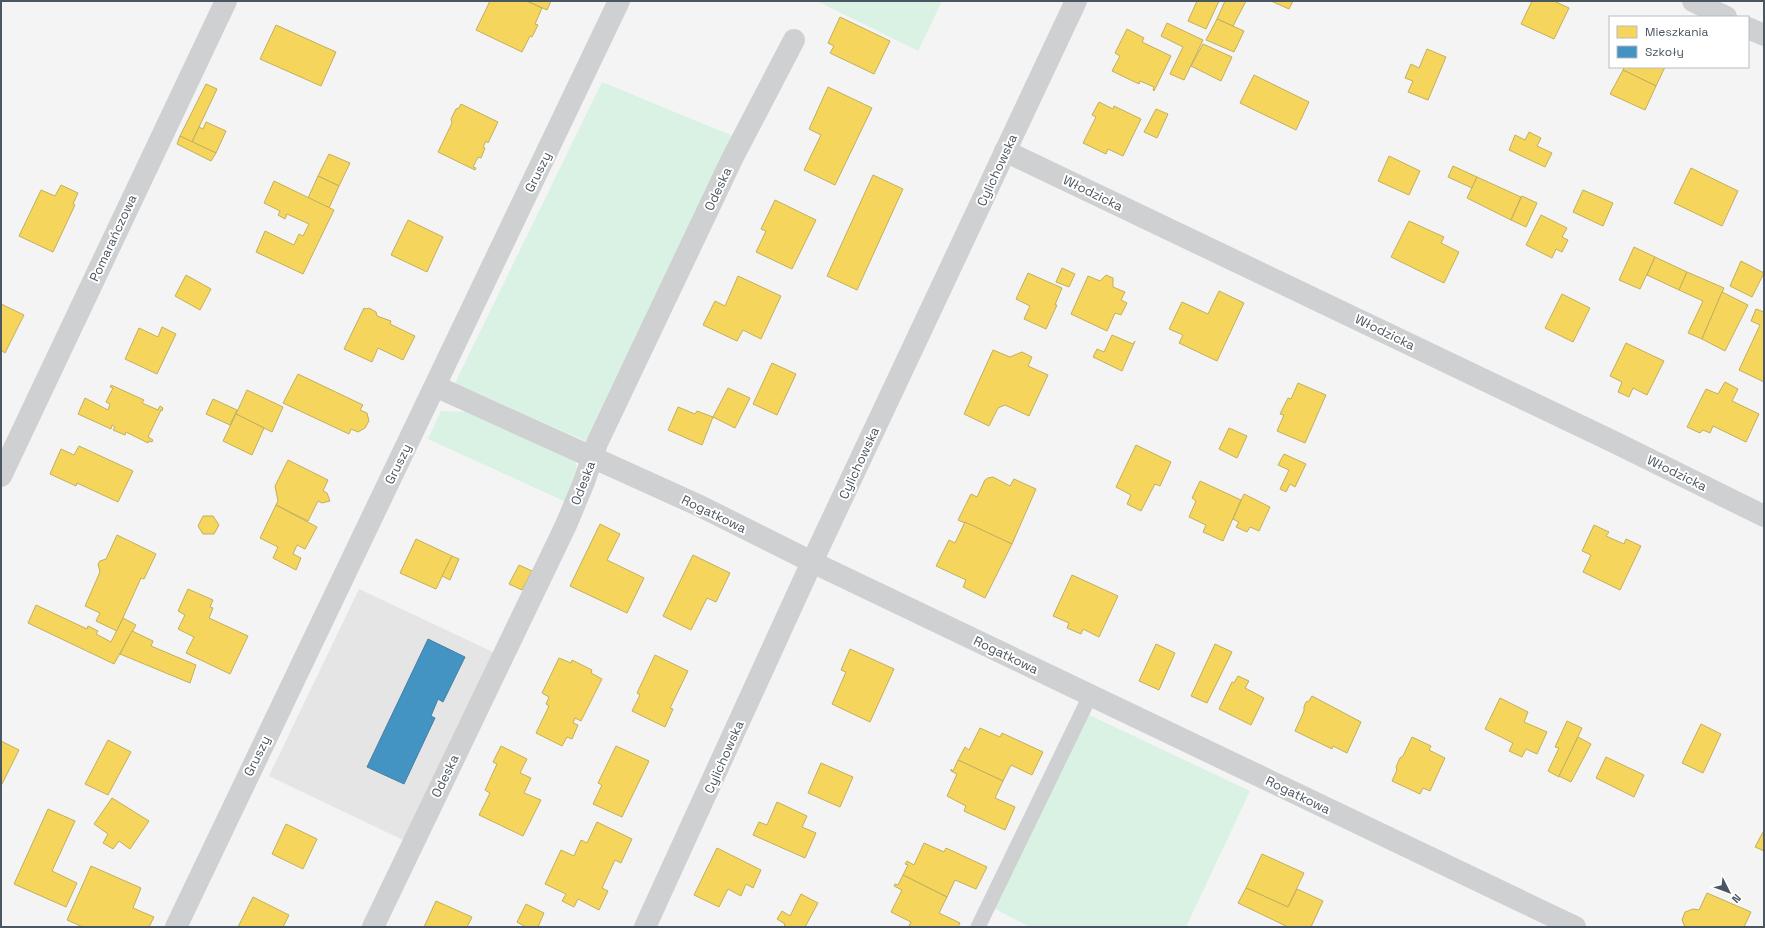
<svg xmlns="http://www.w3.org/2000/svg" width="1765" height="928" font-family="'Space Grotesk',sans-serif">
	<rect width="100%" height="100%" fill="#f4f4f4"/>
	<polygon fill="#e6e5e6" points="359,589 495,653 405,841 269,776"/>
	<g fill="#d9f2e3">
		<polygon points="817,1 942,1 918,51"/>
		<polygon points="602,82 733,136 585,441 455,383"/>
		<path d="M441,411L470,412L573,457C582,471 572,487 566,502L428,439Z"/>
		<polygon points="1087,714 1250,791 1186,927 1030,927 995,909"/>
	</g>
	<g fill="#f6d55c" stroke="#c2af5e">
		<polygon points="490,1 527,1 542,8 535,24 538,25 532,37 530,36 522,52 476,30"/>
		<polygon points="527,1 551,1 547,10"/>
		<polygon points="1197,1 1219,1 1206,29 1188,21"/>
		<polygon points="1225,1 1246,1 1233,26 1217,19"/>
		<polygon points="1271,1 1293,1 1289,9"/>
		<polygon points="1532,1 1554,1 1569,8 1554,39 1521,24"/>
		<polygon points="840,17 890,41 874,74 830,53 834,46 828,43"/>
		<polygon points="1217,19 1244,31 1234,52 1206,40"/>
		<polygon points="1167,23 1203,40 1184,80 1170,74 1183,47 1161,36"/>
		<polygon points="276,25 336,52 321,86 260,59"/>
		<polygon points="1127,29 1144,38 1142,42 1171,56 1154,91 1153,90 1154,87 1140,81 1139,84 1112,71 1120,56 1115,53"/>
		<polygon points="1203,44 1232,57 1221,81 1191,66"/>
		<polygon points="1427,49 1446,57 1428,100 1408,92 1413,81 1405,78 1411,64 1419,68"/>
		<polygon points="1624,67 1665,67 1656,86 1623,70"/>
		<polygon points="1623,70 1656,86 1645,110 1610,94"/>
		<polygon points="1254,75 1309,102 1296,130 1240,103"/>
		<polygon points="206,84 217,89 192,142 180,136"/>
		<polygon points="828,87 872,108 835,185 804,170 821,135 809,129"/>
		<polygon points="1099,102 1113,109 1114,106 1141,119 1123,156 1108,149 1106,154 1083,143 1096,117 1092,115"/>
		<polygon points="461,104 498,122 488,143 486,141 483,147 485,148 481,158 478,157 473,167 476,168 475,170 438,152 452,123 451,119 456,109 459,108"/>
		<polygon points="1156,109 1168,114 1157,138 1144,132"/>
		<polygon points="206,122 226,131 216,153 192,142 199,127 203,129"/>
		<polygon points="1529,132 1541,138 1537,146 1552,153 1545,167 1509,150 1515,135 1525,140"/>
		<polygon points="180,136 216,153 211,161 177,144"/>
		<polygon points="329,154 350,163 339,186 318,176"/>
		<polygon points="1389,156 1420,171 1409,195 1378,181"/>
		<polygon points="1453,166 1477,177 1472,188 1448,177"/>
		<polygon points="1691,168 1738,191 1722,226 1674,203"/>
		<polygon points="873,175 903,189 857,290 827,276"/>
		<polygon points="318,176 339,186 329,208 308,198"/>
		<polygon points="1477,177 1521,197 1511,220 1467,198"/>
		<polygon points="274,181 334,210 303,274 256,252 265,231 294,245 299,234 303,236 309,224 287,214 285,219 278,215 280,211 264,203"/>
		<polygon points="61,185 78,193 73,204 75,205 53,252 19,236 41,190 55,196"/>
		<polygon points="1583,190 1613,203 1603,226 1573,212"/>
		<polygon points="1522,196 1537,203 1526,227 1511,220"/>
		<polygon points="775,200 816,220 792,269 756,252 766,231 761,229"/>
		<polygon points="1541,215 1567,228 1562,237 1568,240 1562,252 1556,249 1552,258 1526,245"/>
		<polygon points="408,220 443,237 427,272 391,255"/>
		<polygon points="1409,221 1444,237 1441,243 1459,252 1444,283 1391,257"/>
		<polygon points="1634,247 1655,257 1640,289 1619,280"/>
		<polygon points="1655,257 1687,272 1679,290 1647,275"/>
		<polygon points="1741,261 1764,273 1752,297 1730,286"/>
		<polygon points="1062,268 1075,274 1069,287 1056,282"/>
		<polygon points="1687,272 1724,288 1702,339 1688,333 1703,301 1679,290"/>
		<polygon points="1028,273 1062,288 1055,305 1057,305 1046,329 1024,319 1030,306 1016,299"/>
		<polygon points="186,275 211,289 200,310 175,296"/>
		<polygon points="1106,275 1113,278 1113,287 1125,292 1121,300 1127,303 1121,315 1115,313 1107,331 1071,314 1088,276 1100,281"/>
		<polygon points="738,276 781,296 761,339 743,330 737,341 703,325 715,301 725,306"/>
		<polygon points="1219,291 1244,303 1217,361 1179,343 1183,335 1169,329 1182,302 1208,314"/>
		<polygon points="1722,292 1748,305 1725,351 1702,339"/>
		<polygon points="1562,294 1590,308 1573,342 1545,328"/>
		<polygon points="1,304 24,315 5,353 1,350"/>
		<polygon points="364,308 366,309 369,308 376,312 377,316 391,321 390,324 415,336 403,360 378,348 372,362 344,349"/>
		<polygon points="1756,309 1764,312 1764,382 1739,370 1760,325 1751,321"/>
		<polygon points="162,327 176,334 157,374 125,359 139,328 158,337"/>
		<polygon points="1112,335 1133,344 1135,341 1122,371 1093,357 1097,349 1104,352"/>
		<polygon points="1626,343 1664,361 1647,395 1633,388 1629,397 1618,392 1622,382 1610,376"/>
		<polygon points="993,350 1010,357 1022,352 1032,357 1028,366 1048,375 1029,416 1005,405 998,408 989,426 964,414"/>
		<polygon points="772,363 796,374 777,415 753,404"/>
		<polygon points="298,374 363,405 360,410 367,413 369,421 365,428 358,432 351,429 349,434 283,403"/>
		<polygon points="1725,382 1738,389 1732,401 1759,414 1746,442 1713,426 1710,433 1703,430 1700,433 1687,427 1706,389 1718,394"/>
		<polygon points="1298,383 1326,395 1305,443 1277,431 1284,415 1280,414 1288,398 1291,399"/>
		<polygon points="111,385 144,400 142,403 158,410 160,406 163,408 162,411 161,410 148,437 153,440 152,442 149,441 148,443 126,432 125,435 113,430 115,427 112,425 111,429 78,414 85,398 108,410 110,404 106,402 113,388 110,387"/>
		<polygon points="728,388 750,398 735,428 713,417"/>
		<polygon points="247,390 283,407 272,432 236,414"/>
		<polygon points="213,399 237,410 230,425 206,414"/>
		<polygon points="678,407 695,414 697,411 713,417 702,445 668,430"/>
		<polygon points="236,414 264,428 252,455 223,441"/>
		<polygon points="1229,428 1247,436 1237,458 1219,449"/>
		<polygon points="1136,445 1171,462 1160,486 1155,484 1141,511 1127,504 1131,495 1116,487"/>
		<polygon points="79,446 133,471 118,502 77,483 76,486 50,474 61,449 74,455"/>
		<polygon points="1284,454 1306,464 1295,487 1290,484 1286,492 1280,489 1289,470 1278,465"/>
		<polygon points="288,460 328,480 323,491 327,493 330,501 322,503 318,501 308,521 276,505 278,501 275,486"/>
		<polygon points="993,477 1010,486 1014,479 1036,489 1012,544 958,520 971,494 977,497 985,480 988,478"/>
		<polygon points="1200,481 1241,500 1223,541 1203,532 1206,525 1189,517 1196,501 1192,498"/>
		<polygon points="1244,494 1270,507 1259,531 1250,527 1247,532 1236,527 1239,522 1233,519"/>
		<polygon points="276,505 317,527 305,549 297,545 293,554 301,558 296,570 273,558 278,547 260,538"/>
		<polygon points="203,516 213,516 219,525 214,534 203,534 198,526"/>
		<polygon points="965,522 1012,544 985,598 963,587 966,580 936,566 949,540 955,543"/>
		<polygon points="600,524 620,534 607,560 644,578 627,613 570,586"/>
		<polygon points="1594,525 1609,532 1606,536 1624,544 1626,539 1641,546 1620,590 1583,572 1591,555 1582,551"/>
		<polygon points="117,535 156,554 144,579 141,578 117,631 96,621 100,613 85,606 100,572 98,564 100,561 106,559"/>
		<polygon points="416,539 452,556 436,589 400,573"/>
		<polygon points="693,555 730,573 716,602 707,598 691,630 663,616"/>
		<polygon points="452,556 459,559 450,580 442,576"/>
		<polygon points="519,565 532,571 522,590 509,584"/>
		<polygon points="1072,575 1118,596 1099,637 1083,629 1081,634 1067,628 1069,623 1053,616"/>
		<polygon points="188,589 213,600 210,607 213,608 209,618 248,636 230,674 186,653 194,637 178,629 185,615 178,611"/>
		<polygon points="36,605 87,629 88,626 98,631 96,634 111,642 123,618 136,625 114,664 28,623"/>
		<polygon points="132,631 153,641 151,646 196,665 190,683 120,654"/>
		<polygon points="1156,644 1175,653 1159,690 1139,681"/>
		<polygon points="1215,644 1232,652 1207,703 1191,696"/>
		<polygon points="850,649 894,669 870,722 832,704 846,672 841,670"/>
		<polygon points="655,655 688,671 670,708 673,709 665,727 632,711 640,695 637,693"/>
		<polygon points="559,658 571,663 572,660 592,670 591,673 602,679 581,721 575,718 573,723 578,725 572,739 567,737 562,746 536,733 549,706 546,704 549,697 542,693"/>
		<polygon points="1238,676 1249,681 1245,688 1264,698 1251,725 1219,709 1232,682 1234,683"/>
		<polygon points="1312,696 1361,722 1347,753 1333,746 1332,749 1295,731 1304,711 1304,707 1306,702 1309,701"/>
		<polygon points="1500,698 1528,712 1524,722 1547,732 1537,754 1526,749 1522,757 1509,751 1513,743 1485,729"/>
		<polygon points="1567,721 1582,728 1559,777 1548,771 1559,748 1555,747"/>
		<polygon points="1701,724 1721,734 1703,773 1682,763"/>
		<polygon points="980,728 1000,737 1002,733 1043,752 1032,775 1011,765 1003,781 958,760 965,747 969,750"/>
		<polygon points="1412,737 1431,746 1429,750 1445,758 1430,791 1423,788 1420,794 1392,781 1397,770 1396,767 1400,758 1403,756"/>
		<polygon points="1578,737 1591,744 1571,782 1559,776"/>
		<polygon points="108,740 131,752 108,795 85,784"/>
		<polygon points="1,741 19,750 1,786"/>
		<polygon points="501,746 527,759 520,773 531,778 524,793 541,800 523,836 479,815 490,793 485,790 497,764 493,762"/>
		<polygon points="616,746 649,761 622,817 593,804 602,785 598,783"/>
		<polygon points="1606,757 1644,775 1634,797 1596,778"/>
		<polygon points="958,760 1003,781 995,798 1015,807 1005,830 964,811 966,806 947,796 957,774 951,771 951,769 953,771"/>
		<polygon points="821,763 853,777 840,807 808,793"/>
		<polygon points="112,798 149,821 130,849 119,841 113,849 103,843 108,834 94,824"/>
		<polygon points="777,802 807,816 802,827 816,833 805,858 753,835 759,822 767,825"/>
		<polygon points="48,809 75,821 52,871 77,883 66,907 14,884"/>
		<polygon points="597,822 632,839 621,863 615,860 602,888 608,891 599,910 578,899 574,907 562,901 566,894 545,884 561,850 574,856 581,840 587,843"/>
		<polygon points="286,824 317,839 303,869 272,854"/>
		<polygon points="1763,832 1764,832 1764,851 1755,847"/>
		<polygon points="924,843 944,852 946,848 987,867 976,889 955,880 947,897 903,875 908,865 905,864 907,861 914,865"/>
		<polygon points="717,848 761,870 753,888 746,884 741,896 728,889 719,907 694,895"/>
		<polygon points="1262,854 1304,873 1288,907 1246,888"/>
		<polygon points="91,866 141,888 133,908 154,917 149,927 83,927 67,920"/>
		<polygon points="903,875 947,897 939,913 960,923 958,927 910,927 909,926 911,922 891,912 902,890 894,886 895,884 898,885"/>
		<polygon points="1246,888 1288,907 1297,889 1323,901 1311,927 1288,927 1238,903"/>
		<polygon points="1707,893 1751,912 1744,927 1685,927 1682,920 1685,912 1693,909 1699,910"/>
		<polygon points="801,894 818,903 805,927 784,927 785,924 777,919 782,911 790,916"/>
		<polygon points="253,897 289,915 283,927 238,927"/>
		<polygon points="436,901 472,917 467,927 424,927"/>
		<polygon points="526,904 544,913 538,927 526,927 517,922"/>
	</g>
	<polygon fill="#4393c3" stroke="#4581a6" points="428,639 465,657 443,702 438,699 431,716 435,718 404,784 367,767"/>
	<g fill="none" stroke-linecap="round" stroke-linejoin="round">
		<polyline stroke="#ced0d2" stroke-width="15" points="978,927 1090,696"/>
		<g stroke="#ced0d2" stroke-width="22">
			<polyline points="1693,1 1726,17"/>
			<polyline points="1748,28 1764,35"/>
			<polyline points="1005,151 1614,442 1764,516"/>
			<polyline points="435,386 700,506 812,562 1575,927"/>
			<polyline points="1,476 226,1"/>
			<polyline points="176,927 619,1"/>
			<polyline points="373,927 566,525 584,482 597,443 733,157 794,40"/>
			<polyline points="645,927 812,562 1076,1"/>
		</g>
	</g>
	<g text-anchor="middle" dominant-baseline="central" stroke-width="4" stroke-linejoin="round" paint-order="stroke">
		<g font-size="13" fill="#4a5661" stroke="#fff">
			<text transform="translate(997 170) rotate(-65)">Cylichowska</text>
			<text transform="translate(538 172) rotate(-64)">Gruszy</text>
			<text transform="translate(718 189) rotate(-65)">Odeska</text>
			<text transform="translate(1093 193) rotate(26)">Włodzicka</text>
			<text transform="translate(113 238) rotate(-65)">Pomarańczowa</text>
			<text transform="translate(1385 332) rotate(26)">Włodzicka</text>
			<text transform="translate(859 463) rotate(-65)">Cylichowska</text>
			<text transform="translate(398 464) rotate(-64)">Gruszy</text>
			<text transform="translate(1677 473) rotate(26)">Włodzicka</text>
			<text transform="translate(583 483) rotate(-69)">Odeska</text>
			<text transform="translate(714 514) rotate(26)">Rogatkowa</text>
			<text transform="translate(1006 655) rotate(26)">Rogatkowa</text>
			<text transform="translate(257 756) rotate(-64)">Gruszy</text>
			<text transform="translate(724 757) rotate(-66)">Cylichowska</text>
			<text transform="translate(445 776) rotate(-64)">Odeska</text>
			<text transform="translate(1298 795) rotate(26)">Rogatkowa</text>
		</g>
	</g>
	<rect width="1765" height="928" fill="none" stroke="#4a5661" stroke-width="4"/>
	<rect x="1609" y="16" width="140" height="52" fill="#ffffff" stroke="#b7bbc0"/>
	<rect x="1617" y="26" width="20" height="12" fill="#f6d55c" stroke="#b7bbc0"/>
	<text x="1645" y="36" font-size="12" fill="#4a5661">Mieszkania</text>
	<rect x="1617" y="46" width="20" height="12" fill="#4393c3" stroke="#b7bbc0"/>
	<text x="1645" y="56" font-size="12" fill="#4a5661">Szkoły</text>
	<g transform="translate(1729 892) rotate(132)" stroke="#ffffff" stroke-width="3" paint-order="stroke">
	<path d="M0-3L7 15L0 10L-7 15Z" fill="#4a5661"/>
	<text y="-6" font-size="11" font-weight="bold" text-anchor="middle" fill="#4a5661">N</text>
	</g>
</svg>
